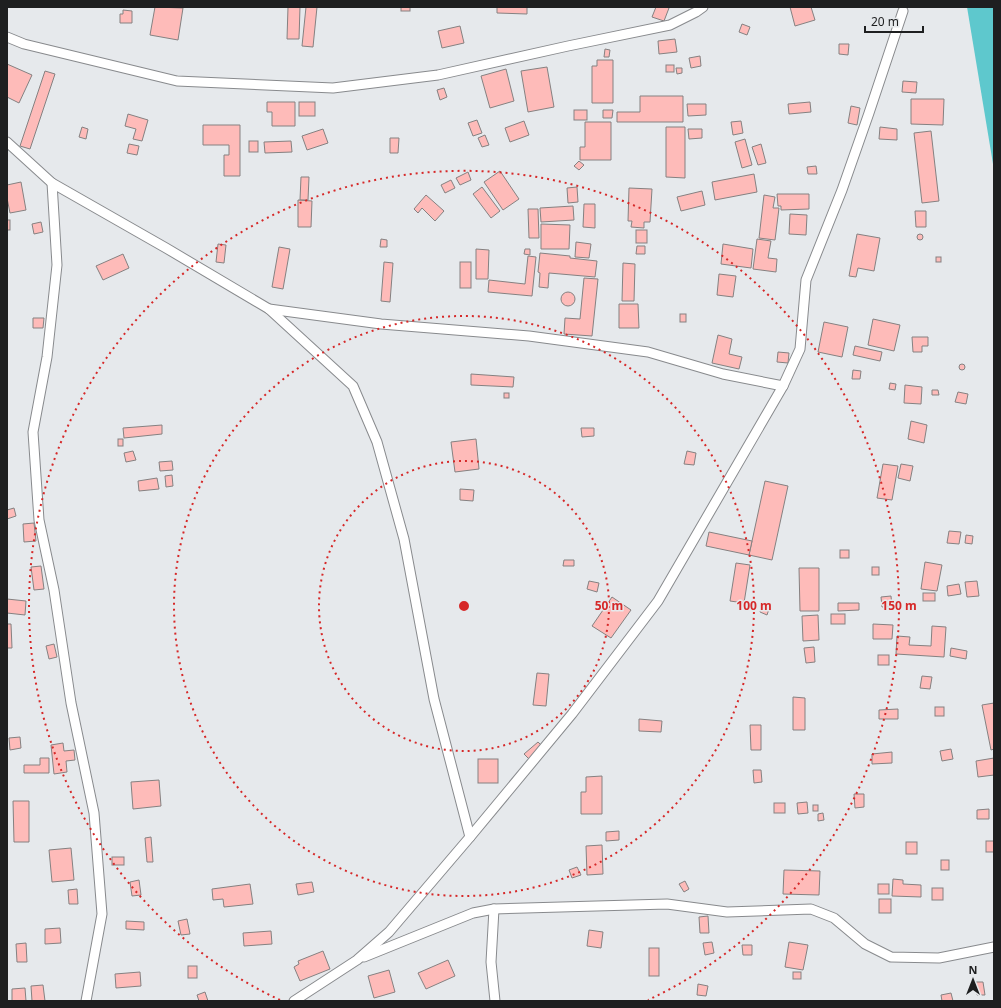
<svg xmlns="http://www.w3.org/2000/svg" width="1001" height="1008" viewBox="0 0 1001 1008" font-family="'Noto Sans',sans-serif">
<rect width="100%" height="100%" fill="#e6e9ec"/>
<polygon fill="#5ec8cd" points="967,7 994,7 994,170"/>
<g fill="#febbb9" stroke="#858181">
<polygon points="155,7 183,8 178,40 150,35"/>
<polygon points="288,7 300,7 299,39 287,39"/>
<polygon points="306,7 317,7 313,47 302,46"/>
<rect x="401" y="7" width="9" height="4"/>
<polygon points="497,7 527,7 527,14 497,13"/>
<polygon points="656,7 666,7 669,8 664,21 652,17"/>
<polygon points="790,7 811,7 815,20 795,26"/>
<polygon points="123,10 132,11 132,23 120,23 120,14 123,14"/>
<polygon points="742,24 750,27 747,35 739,32"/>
<polygon points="460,26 464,43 442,48 438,31"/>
<polygon points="675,39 677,52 659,54 658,41"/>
<polygon points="839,44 849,44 848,55 839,54"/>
<polygon points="605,49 610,50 609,57 604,57"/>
<polygon points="700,56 701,66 691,68 689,58"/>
<polygon points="597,60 613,60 613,103 592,103 592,66 597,66"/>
<polygon points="7,64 32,75 19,103 7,97"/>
<rect x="666" y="65" width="8" height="7"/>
<polygon points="547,67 554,107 528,112 521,71"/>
<polygon points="676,68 682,68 682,73 677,74"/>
<polygon points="506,69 514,101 490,108 481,76"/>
<polygon points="45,71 55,74 30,149 20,146"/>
<polygon points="903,81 917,82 916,93 902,92"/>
<polygon points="444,88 447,97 440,100 437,90"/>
<polygon points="640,96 683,96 683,122 617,122 617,112 640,112"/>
<polygon points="911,99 944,99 943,125 911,124"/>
<polygon points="267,102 295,102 295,126 272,126 272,112 267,112"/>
<rect x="299" y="102" width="16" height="14"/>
<polygon points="810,102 811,112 789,114 788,104"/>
<polygon points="687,104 706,104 706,115 688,116"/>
<polygon points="851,106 860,108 857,125 848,123"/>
<rect x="574" y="110" width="13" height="10"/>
<polygon points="603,110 613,110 612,118 603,118"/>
<polygon points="128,114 148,120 142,141 133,139 136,129 125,126"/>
<polygon points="477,120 482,133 473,136 468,123"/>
<polygon points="524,121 529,135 510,142 505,128"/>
<polygon points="741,121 743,133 733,135 731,122"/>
<polygon points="585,122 611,122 611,160 580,160 580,147 585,147"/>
<polygon points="203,125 240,125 240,176 224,176 224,155 229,155 229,145 203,145"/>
<polygon points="82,127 88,129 86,139 79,137"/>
<polygon points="666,127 685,127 685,178 666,177"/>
<polygon points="880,127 897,129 897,140 879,139"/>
<polygon points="323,129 328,143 307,150 302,136"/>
<polygon points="688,129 702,129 702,138 689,139"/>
<polygon points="931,131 939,201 922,203 914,133"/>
<polygon points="485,135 489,145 482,147 478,138"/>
<polygon points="390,138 399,138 398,153 390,153"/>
<polygon points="745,139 752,165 742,168 735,142"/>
<rect x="249" y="141" width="9" height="11"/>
<polygon points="291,141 292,152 265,153 264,142"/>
<polygon points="129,144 139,146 137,155 127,153"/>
<polygon points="761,144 766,163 758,165 752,147"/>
<polygon points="579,161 584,165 579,170 574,166"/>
<polygon points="816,166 817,174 808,174 807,167"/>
<polygon points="500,171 519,199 503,210 484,182"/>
<polygon points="468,172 471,180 460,185 456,178"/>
<polygon points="754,174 757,192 715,200 712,182"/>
<polygon points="301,177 309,177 308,200 300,200"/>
<polygon points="451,180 455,188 445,193 441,185"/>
<polygon points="21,182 26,210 10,213 7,198 7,185"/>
<polygon points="482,187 500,211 491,218 473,194"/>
<polygon points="577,187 578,202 568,203 567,188"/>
<polygon points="629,188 652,189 650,222 644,222 644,228 631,227 632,221 628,221"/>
<polygon points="702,191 705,205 681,211 677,197"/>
<polygon points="777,194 809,194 809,209 781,210 781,206 778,206"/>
<polygon points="426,195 444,211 435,221 422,208 418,213 414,209"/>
<polygon points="764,195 775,197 773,208 779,208 775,240 759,238"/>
<polygon points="298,200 312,201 311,227 298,227"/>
<polygon points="584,204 595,204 595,228 583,227"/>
<polygon points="573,206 574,220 541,222 540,208"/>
<polygon points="528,209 538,209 539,238 529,238"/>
<polygon points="915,211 926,211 926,227 916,227"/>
<polygon points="790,214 807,215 806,235 789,234"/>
<rect x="7" y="220" width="3" height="10"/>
<polygon points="41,222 43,232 34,234 32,224"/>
<polygon points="541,224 570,225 569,249 541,249"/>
<rect x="636" y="230" width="11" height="13"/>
<polygon points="857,234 880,238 874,271 858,268 856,277 849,276"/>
<circle cx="920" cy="237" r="3"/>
<polygon points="381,239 387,240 387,247 380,247"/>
<polygon points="757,239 771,241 768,258 777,259 776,272 753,269"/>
<polygon points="576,242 591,244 589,258 575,257"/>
<polygon points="218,244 226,245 224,263 216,262"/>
<polygon points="723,244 753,249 751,268 721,264"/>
<polygon points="637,246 645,246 645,254 636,254"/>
<polygon points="279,247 290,249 283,289 272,287"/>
<polygon points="476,249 489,250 488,279 476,279"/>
<polygon points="525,249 530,249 530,255 524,254"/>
<polygon points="540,253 570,256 570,258 597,261 595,277 549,273 548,288 539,287 540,273 538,272"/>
<polygon points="123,254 129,268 103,280 96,266"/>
<polygon points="528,256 536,257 532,296 488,292 489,280 525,284"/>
<rect x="936" y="257" width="5" height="5"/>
<polygon points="384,262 393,263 390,302 381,301"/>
<rect x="460" y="262" width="11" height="26"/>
<polygon points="623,263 635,264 634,301 622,301"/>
<polygon points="719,274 736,276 733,297 717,295"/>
<polygon points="584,278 598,279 592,336 564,334 565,318 580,319"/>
<circle cx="568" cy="299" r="7"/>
<polygon points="619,304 638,304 639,328 619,328"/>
<rect x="680" y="314" width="6" height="8"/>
<polygon points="33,318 44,318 43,328 33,328"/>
<polygon points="873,319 900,325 894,351 868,345"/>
<polygon points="824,322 848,327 842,357 818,352"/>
<polygon points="718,335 732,339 729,354 742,357 739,369 712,363"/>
<polygon points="912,337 928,337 928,346 922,346 922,352 913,352"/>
<polygon points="855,346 882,352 880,361 853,355"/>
<polygon points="778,352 789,353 788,363 777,362"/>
<circle cx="962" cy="367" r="3"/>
<polygon points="853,370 861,371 860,379 852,379"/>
<polygon points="471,374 514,377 513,387 471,385"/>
<polygon points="890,383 896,384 895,390 889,389"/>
<polygon points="905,385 922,387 921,404 904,403"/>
<polygon points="932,390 938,390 939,395 932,395"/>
<polygon points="958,392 968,394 966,404 955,402"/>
<rect x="504" y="393" width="5" height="5"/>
<polygon points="911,421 927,425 924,443 908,439"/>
<polygon points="162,425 162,434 124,438 123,428"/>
<polygon points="581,428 594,428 594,436 582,437"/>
<rect x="118" y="439" width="5" height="7"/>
<polygon points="476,439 479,469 455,472 451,442"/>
<polygon points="133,451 136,460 126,462 124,453"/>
<polygon points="687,451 696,453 694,465 684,464"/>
<polygon points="172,461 173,470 160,471 159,462"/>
<polygon points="883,464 898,466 892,500 877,498"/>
<polygon points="901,464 913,466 910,481 898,478"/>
<polygon points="172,475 173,486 166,487 165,476"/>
<polygon points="157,478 159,489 139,491 138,481"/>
<polygon points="765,481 788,486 772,560 749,555"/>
<polygon points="460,489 474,490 473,501 460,500"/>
<polygon points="14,508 16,516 7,519 7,510"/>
<polygon points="34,523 36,541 24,542 23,524"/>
<polygon points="949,531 961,532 959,544 947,543"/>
<polygon points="709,532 752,541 749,555 706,546"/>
<polygon points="966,535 973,536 972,544 965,543"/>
<rect x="840" y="550" width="9" height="8"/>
<polygon points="564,560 574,560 574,566 563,566"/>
<polygon points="925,562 942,565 937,591 921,589"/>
<polygon points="736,563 750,565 744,603 730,601"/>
<polygon points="41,566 44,589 34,590 31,567"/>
<rect x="872" y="567" width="7" height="8"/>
<polygon points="799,568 819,568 819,611 800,611"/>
<polygon points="589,581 599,583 597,592 587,589"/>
<polygon points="977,581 979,596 967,597 965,582"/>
<polygon points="959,584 961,594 948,596 947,586"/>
<rect x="923" y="593" width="12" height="8"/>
<polygon points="891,596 892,607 882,607 881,597"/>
<polygon points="612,597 631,610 611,638 592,626"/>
<polygon points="7,599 26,601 25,615 7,613"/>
<polygon points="838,603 859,603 859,610 838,611"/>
<polygon points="763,604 770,606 767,615 760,612"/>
<rect x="831" y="614" width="14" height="10"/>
<polygon points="818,615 819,640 803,641 802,616"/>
<polygon points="7,624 11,624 12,648 7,648"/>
<polygon points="873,624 893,625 892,639 873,639"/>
<polygon points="932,626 946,627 944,657 896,654 897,636 910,637 909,645 931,646"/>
<polygon points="54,644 57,657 49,659 46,646"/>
<polygon points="814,647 815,662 806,663 804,648"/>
<polygon points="951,648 967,651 966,659 950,656"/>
<rect x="878" y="655" width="11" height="10"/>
<polygon points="537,673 549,674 546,706 533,705"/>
<polygon points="922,676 932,677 930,689 920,688"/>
<polygon points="793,697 805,698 805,730 793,730"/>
<polygon points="994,703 994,749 991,750 982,705"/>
<rect x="935" y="707" width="9" height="9"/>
<polygon points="898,709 898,719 879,719 879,710"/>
<polygon points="639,719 662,721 661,732 639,731"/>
<polygon points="750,725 761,725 761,750 751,750"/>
<polygon points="20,737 21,748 10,750 9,738"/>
<polygon points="538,742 544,748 530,760 524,754"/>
<polygon points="63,743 64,751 74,750 75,760 66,761 67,772 54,774 51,745"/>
<polygon points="951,749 953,759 942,761 940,751"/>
<polygon points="892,752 892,763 872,764 872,754"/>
<polygon points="40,758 49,758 49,773 24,773 24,765 40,765"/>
<polygon points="994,758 994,775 978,777 976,761"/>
<rect x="478" y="759" width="20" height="24"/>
<polygon points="753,770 761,770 762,782 754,783"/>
<polygon points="602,776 602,814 581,814 581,792 586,792 586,777"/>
<polygon points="159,780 161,806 133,809 131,782"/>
<polygon points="854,794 864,794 864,807 855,808"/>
<polygon points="13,801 29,801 29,842 14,842"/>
<polygon points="807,802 808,813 798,814 797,803"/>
<rect x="774" y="803" width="11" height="10"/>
<rect x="813" y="805" width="5" height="6"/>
<polygon points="989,809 989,819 977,819 977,810"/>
<polygon points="823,813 824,820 818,821 818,814"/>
<polygon points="619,831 619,840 606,841 606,832"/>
<polygon points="151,837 153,862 147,862 145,838"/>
<rect x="986" y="841" width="8" height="11"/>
<rect x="906" y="842" width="11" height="12"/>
<polygon points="602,845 603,874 587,875 586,846"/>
<polygon points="71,848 74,880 52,882 49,850"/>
<rect x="112" y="857" width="12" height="8"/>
<rect x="941" y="860" width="8" height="10"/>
<polygon points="577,867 581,875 572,878 569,870"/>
<polygon points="784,870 820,871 819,895 783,894"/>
<polygon points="893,879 903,880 903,884 921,885 921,897 892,896"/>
<polygon points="139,880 141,895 132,896 130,882"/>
<polygon points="685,881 689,889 684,892 679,884"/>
<polygon points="312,882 314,892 298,895 296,884"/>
<polygon points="250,884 253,904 224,907 223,899 213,900 212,889"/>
<rect x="878" y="884" width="11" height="10"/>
<rect x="932" y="888" width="11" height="12"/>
<polygon points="77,889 78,904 69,904 68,890"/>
<rect x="879" y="899" width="12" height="14"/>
<polygon points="708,916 709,933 700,933 699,917"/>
<polygon points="187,919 190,934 181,935 178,921"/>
<polygon points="126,921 144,922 144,930 126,929"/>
<polygon points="60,928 61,943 45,944 45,929"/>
<polygon points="589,930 603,932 601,948 587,946"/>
<polygon points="271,931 272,944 244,946 243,933"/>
<polygon points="712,942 714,953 705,955 703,943"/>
<polygon points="789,942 808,945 803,970 785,967"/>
<polygon points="26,943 27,962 17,962 16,944"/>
<polygon points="742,945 752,945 752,955 743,955"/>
<rect x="649" y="948" width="10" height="28"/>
<polygon points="323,951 330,969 300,981 294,967 299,964 298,961"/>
<polygon points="448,960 455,976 426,989 418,973"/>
<rect x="188" y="966" width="9" height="12"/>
<polygon points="389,970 395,992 374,998 368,976"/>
<polygon points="140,972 141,986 116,988 115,974"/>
<rect x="793" y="972" width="8" height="7"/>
<polygon points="976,982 983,982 985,995 977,995"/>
<polygon points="698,984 708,986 706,996 697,995"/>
<polygon points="43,985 45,1001 32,1001 31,986"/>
<polygon points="25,988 26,1001 12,1001 12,989"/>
<polygon points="205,992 208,1001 199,1001 197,995"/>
<polygon points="951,993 953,1001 942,1001 941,995"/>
</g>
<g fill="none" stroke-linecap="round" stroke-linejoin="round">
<defs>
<g id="service">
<polyline points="7,37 24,44 177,81 333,88 438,75 568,46 670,25 696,12 703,7"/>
<polyline points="7,142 52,183 166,248 269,309 353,386 377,442 404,539 434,699 470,837"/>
<polyline points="52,183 57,265 47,357 33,432 39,520 54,590 71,703 94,813 102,914 86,1001"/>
<polyline points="269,309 381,324 529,336 648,352 723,374 783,386"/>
<polyline points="494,909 491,962 495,1001"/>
<polyline points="364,957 473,913 494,909 667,904 727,912 811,909 834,918 865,944 891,957 939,958 994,947"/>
<polyline points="294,1001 357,960 389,932 470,837 572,714 658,601 783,386 800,349 806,280 842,190 869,113 903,11"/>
</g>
</defs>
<use href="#service" stroke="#888a8d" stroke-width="11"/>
<use href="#service" stroke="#fff" stroke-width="9"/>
</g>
<g fill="none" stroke="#d62828" stroke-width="2" stroke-dasharray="2 4">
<circle cx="464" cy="606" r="145"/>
<circle cx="464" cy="606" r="290"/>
<path d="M280 1000A435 435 0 1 1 648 1000"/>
</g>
<circle cx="464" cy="606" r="6" fill="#d62828" stroke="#e6e9ec" stroke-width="2"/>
<g font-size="12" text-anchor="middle" font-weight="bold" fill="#d62828" stroke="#e6e9ec" stroke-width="3" stroke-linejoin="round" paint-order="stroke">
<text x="609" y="610">50 m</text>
<text x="754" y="610">100 m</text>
<text x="899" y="610">150 m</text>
</g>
<rect width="1001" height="1008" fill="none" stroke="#1e1f20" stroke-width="16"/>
<g transform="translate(973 980)" stroke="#e6e9ec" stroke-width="3" paint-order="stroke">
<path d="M0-3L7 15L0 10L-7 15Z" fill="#1e1f20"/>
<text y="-6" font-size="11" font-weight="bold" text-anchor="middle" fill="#1e1f20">N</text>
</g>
<path d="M865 26v6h58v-6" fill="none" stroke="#1e1f20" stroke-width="2"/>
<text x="871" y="26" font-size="12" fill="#1e1f20" stroke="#e6e9ec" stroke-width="3" paint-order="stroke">20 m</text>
</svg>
